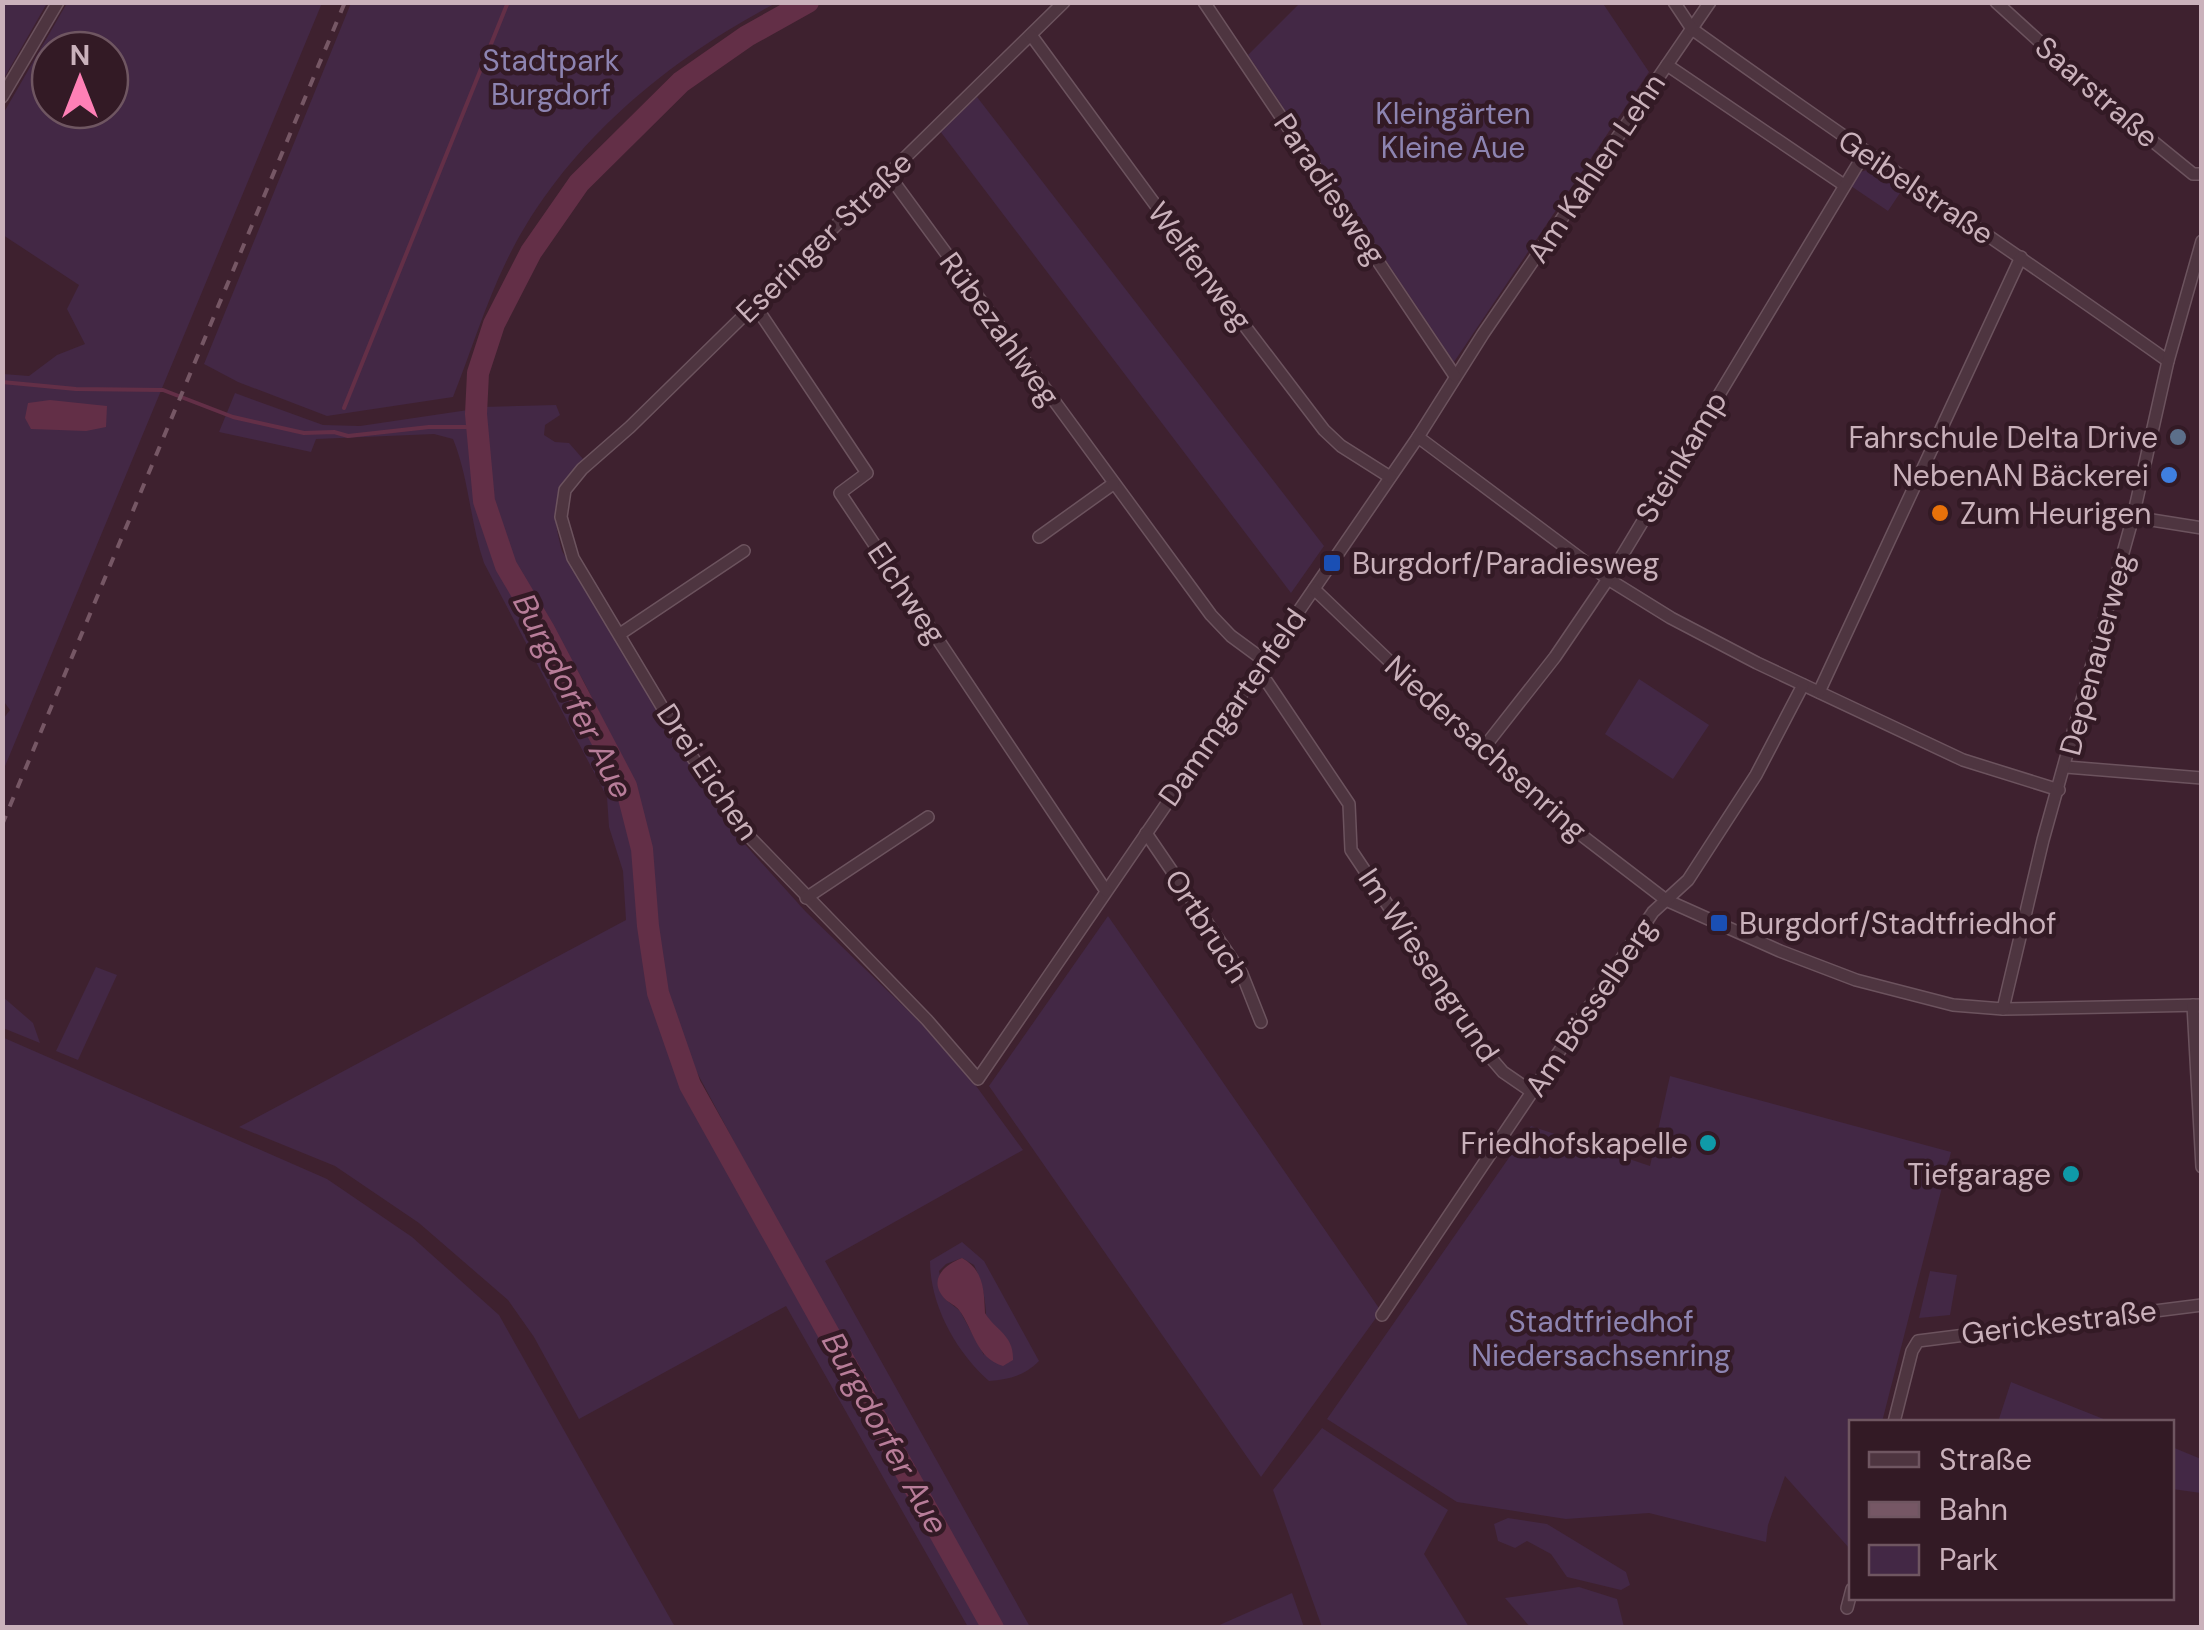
<svg xmlns="http://www.w3.org/2000/svg" width="2204" height="1630" viewBox="0 0 2204 1630" font-family="'DM Sans',sans-serif">
<rect width="100%" height="100%" fill="#3e212f"/>
<g fill="#432845" fill-rule="evenodd">
<polygon points="3,2 47,3 3,80 2,3"/>
<polygon points="1602,2 1649,72 1454,362 1248,55 1300,3"/>
<path d="M 67,3 L 322,3 L 3,771 L 3,719 L 10,710 L 2,699 L 3,374 L 29,376 L 57,355 L 85,344 L 67,309 L 79,285 L 3,235 L 3,114 ZM 50,50 L 110,50 L 110,110 L 50,110 Z"/>
<path d="M 351,3 L 351,2 L 776,3 C 665,61 561,148 506,262 C 485,305 471,352 453,397 L 327,416 L 238,382 L 204,364 Z"/>
<polygon points="977,97 1324,546 1291,593 940,131"/>
<polygon points="1867,170 1902,190 1888,211 1851,186 1860,172"/>
<path d="M 235,393 L 323,425 L 360,426 L 468,410 L 479,500 L 501,566 L 621,788 L 636,847 L 641,924 L 653,995 L 686,1088 L 988,1627 L 968,1627 L 786,1306 L 579,1419 L 534,1337 L 508,1300 L 419,1223 L 335,1166 L 239,1127 L 626,920 L 623,871 L 609,827 L 607,797 L 484,563 C 470,522 469,478 453,439 L 434,434 L 316,439 L 311,452 L 219,432 Z"/>
<path d="M 556,405 L 560,415 L 545,425 L 544,435 L 555,442 L 569,443 L 583,459 C 554,494 550,506 562,551 L 732,830 L 806,912 L 952,1053 L 1023,1150 L 825,1261 L 1030,1627 L 1001,1627 L 804,1273 L 694,1067 L 664,981 L 648,845 L 638,803 L 622,758 L 584,682 L 508,551 L 490,489 L 482,407 Z"/>
<polygon points="1639,679 1709,725 1673,779 1605,734"/>
<polygon points="1108,916 1381,1311 1261,1477 989,1086"/>
<polygon points="96,967 117,975 78,1060 56,1051"/>
<polygon points="3,997 33,1023 40,1043 3,1028"/>
<polygon points="2,1037 327,1179 412,1237 499,1315 675,1627 3,1627"/>
<polygon points="1670,1076 1951,1152 1882,1422 1852,1422 1850,1549 1785,1476 1768,1525 1766,1542 1649,1513 1566,1519 1457,1502 1327,1419 1531,1126 1650,1166"/>
<path d="M 962,1242 L 984,1261 L 1039,1361 C 1024,1376 1010,1379 989,1381 C 956,1352 930,1305 930,1261 ZM 962,1258 L 974,1265 C 988,1294 988,1324 984,1355 L 960,1311 L 945,1299 L 939,1271 L 946,1264 Z"/>
<polygon points="1930,1271 1957,1275 1950,1315 1919,1318"/>
<polygon points="2011,1382 2111,1422 1998,1422"/>
<polygon points="1322,1428 1448,1510 1424,1554 1469,1627 1322,1627 1273,1490"/>
<polygon points="2172,1447 2201,1459 2201,1493 2172,1489"/>
<polygon points="1508,1518 1547,1524 1626,1572 1630,1585 1621,1590 1567,1577 1551,1554 1527,1541 1515,1548 1498,1541 1494,1524"/>
<polygon points="1579,1587 1617,1599 1624,1627 1530,1627 1505,1598"/>
<polygon points="1292,1593 1304,1627 1214,1627 1215,1627"/>
</g>
<g fill="#632f47">
<polygon points="50,400 107,406 106,427 86,431 31,429 25,418 28,403"/>
<path d="M 962,1258 C 984,1270 984,1291 985,1313 C 996,1331 1014,1335 1013,1360 L 1003,1366 C 976,1358 974,1330 959,1310 C 956,1306 950,1303 946,1300 C 927,1281 943,1265 962,1258 Z"/>
</g>
<g fill="none" stroke-linecap="round" stroke-linejoin="round">
<g stroke="#632f47" stroke-width="4">
<polyline points="2,382 76,389 163,390 233,417 304,433 334,432 348,436 429,427 478,427"/>
<polyline points="344,408 508,2"/>
</g>
<polyline stroke="#632f47" stroke-width="22" points="808,2 747,36 681,82 579,183 531,252 494,324 478,373 476,414 484,501 506,566 544,630 626,786 642,849 648,926 658,993 690,1085 993,1628"/>
<defs>
<g id="minor">
<polyline points="1064,2 630,427 582,469 565,490 561,517 573,558 689,752 738,825 927,1020 978,1079 1418,437 1483,334 1710,2"/>
<polyline points="1204,2 1455,376"/>
<path d="M 1674,2 L 1692,29 C 1849,142 2010,249 2168,361"/>
<polyline points="1996,2 2118,113 2193,174 2202,174"/>
<polyline points="1031,35 1228,304 1324,430 1341,446 1390,477"/>
<polyline points="1667,65 1844,185"/>
<polyline points="2,97 58,2"/>
<polyline points="888,174 1211,615 1231,636 1265,661"/>
<polyline points="754,304 867,473 840,493 1106,891"/>
<polyline points="1418,437 1608,579 1671,618 1757,663 1963,760 2059,790"/>
<polyline points="2133,517 2202,528"/>
<polyline points="1039,537 1113,484"/>
<polyline points="1314,589 1482,750 1576,831 1666,900 1780,951 1856,980 1953,1005 2003,1009 2202,1005"/>
<polyline points="620,634 744,551"/>
<polyline points="1257,674 1267,682 1349,804 1351,850 1485,1051 1503,1072 1532,1092"/>
<polyline points="1819,692 2021,257"/>
<polyline points="1482,750 1555,657 1608,579 1864,154"/>
<polyline points="2066,767 2202,778"/>
<polyline points="1146,833 1242,974 1261,1022"/>
<polyline points="806,898 928,817"/>
<polyline points="2193,1005 2202,1167"/>
<polyline points="2003,1009 2043,840 2133,517 2168,361 2202,241"/>
<polyline points="1382,1315 1653,912 1688,880 1756,775 1803,685"/>
<polyline points="1894,1422 1912,1351 1918,1341 2202,1305"/>
<polyline points="1847,1608 1852,1589"/>
</g>
</defs>
<use href="#minor" stroke="#6c535e" stroke-width="14"/>
<use href="#minor" stroke="#4e3540" stroke-width="11"/>
<polyline stroke="#765765" stroke-width="4" stroke-dasharray="10 10" stroke-linecap="butt" points="2,825 345,2"/>
</g>
<circle fill="#5c6f8a" stroke="#331a25" stroke-width="4" cx="2178" cy="437" r="10"/>
<circle fill="#3f7fe0" stroke="#331a25" stroke-width="4" cx="2169" cy="475" r="10"/>
<circle fill="#e8710a" stroke="#331a25" stroke-width="4" cx="1940" cy="513" r="10"/>
<g fill="#1a4fb4" stroke="#331a25" stroke-width="4">
<rect x="1322" y="553" width="20" height="20" rx="5"/>
<rect x="1709" y="913" width="20" height="20" rx="5"/>
</g>
<g fill="#0f9aa8" stroke="#331a25" stroke-width="4">
<circle cx="1708" cy="1143" r="10"/>
<circle cx="2071" cy="1174" r="10"/>
</g>
<g text-anchor="middle" dominant-baseline="central" stroke-width="9" stroke-linejoin="round" paint-order="stroke">
<g font-size="30" fill="#8d84b1" stroke="#331a25">
<text x="551" y="60">Stadtpark<tspan x="551" dy="34">Burgdorf</tspan></text>
<text x="1453" y="113">Kleingärten<tspan x="1453" dy="34">Kleine Aue</tspan></text>
<text x="1601" y="1321">Stadtfriedhof<tspan x="1601" dy="34">Niedersachsenring</tspan></text>
</g>
<g font-size="30" fill="#cab1bb" stroke="#331a25">
<text transform="translate(2097 92) rotate(41)">Saarstraße</text>
<text transform="translate(1596 168) rotate(-56)">Am Kahlen Lehn</text>
<text transform="translate(1916 187) rotate(34)">Geibelstraße</text>
<text transform="translate(1330 189) rotate(56)">Paradiesweg</text>
<text transform="translate(824 237) rotate(-44)">Eseringer Straße</text>
<text transform="translate(1200 266) rotate(53)">Welfenweg</text>
<text transform="translate(1000 329) rotate(54)">Rübezahlweg</text>
<text transform="translate(1681 457) rotate(-59)">Steinkamp</text>
<text transform="translate(907 593) rotate(56)">Elchweg</text>
<text transform="translate(2096 654) rotate(-75)">Depenauerweg</text>
<text transform="translate(1232 707) rotate(-55)">Dammgartenfeld</text>
<text transform="translate(1486 748) rotate(42)">Niedersachsenring</text>
<text transform="translate(708 772) rotate(56)">Drei Eichen</text>
<text transform="translate(1207 926) rotate(57)">Ortbruch</text>
<text transform="translate(1429 965) rotate(56)">Im Wiesengrund</text>
<text transform="translate(1590 1007) rotate(-56)">Am Bösselberg</text>
<text transform="translate(2059 1322) rotate(-7)">Gerickestraße</text>
</g>
<g font-size="30" fill="#cab1bb" stroke="#331a25" text-anchor="end">
<text x="2158" y="437">Fahrschule Delta Drive</text>
<text x="2149" y="475">NebenAN Bäckerei</text>
<text x="1960" y="513" text-anchor="start">Zum Heurigen</text>
<text x="1352" y="563" text-anchor="start">Burgdorf/Paradiesweg</text>
<text x="1739" y="923" text-anchor="start">Burgdorf/Stadtfriedhof</text>
<text x="1688" y="1143">Friedhofskapelle</text>
<text x="2051" y="1174">Tiefgarage</text>
</g>
<g font-size="32" font-style="italic" fill="#b87d99" stroke="#331a25">
<text transform="translate(573 696) rotate(63)">Burgdorfer Aue</text>
<text transform="translate(885 1433) rotate(61)">Burgdorfer Aue</text>
</g>
</g>
<rect width="2204" height="1630" fill="none" stroke="#cab1bb" stroke-width="10"/>
<rect x="1849" y="1420" width="325" height="180" fill="#331a25" stroke="#6f5661" stroke-width="2.5"/>
<rect x="1869" y="1452" width="50" height="15" fill="#4e3540" stroke="#6f5661" stroke-width="2.5"/>
<text x="1939" y="1470" font-size="30" fill="#cab1bb">Straße</text>
<rect x="1869" y="1502" width="50" height="15" fill="#765765" stroke="#6f5661" stroke-width="2.5"/>
<text x="1939" y="1520" font-size="30" fill="#cab1bb">Bahn</text>
<rect x="1869" y="1545" width="50" height="30" fill="#432845" stroke="#6f5661" stroke-width="2.5"/>
<text x="1939" y="1570" font-size="30" fill="#cab1bb">Park</text>
<g transform="translate(80 80)"><circle r="48" fill="#331a25" stroke="#6f5661" stroke-width="2.5"/>
<path d="M0-8L18 38L0 25L-18 38Z" fill="#ff80b6"/>
<text y="-15" font-size="28" font-weight="bold" text-anchor="middle" fill="#cab1bb">N</text>
</g>
</svg>
